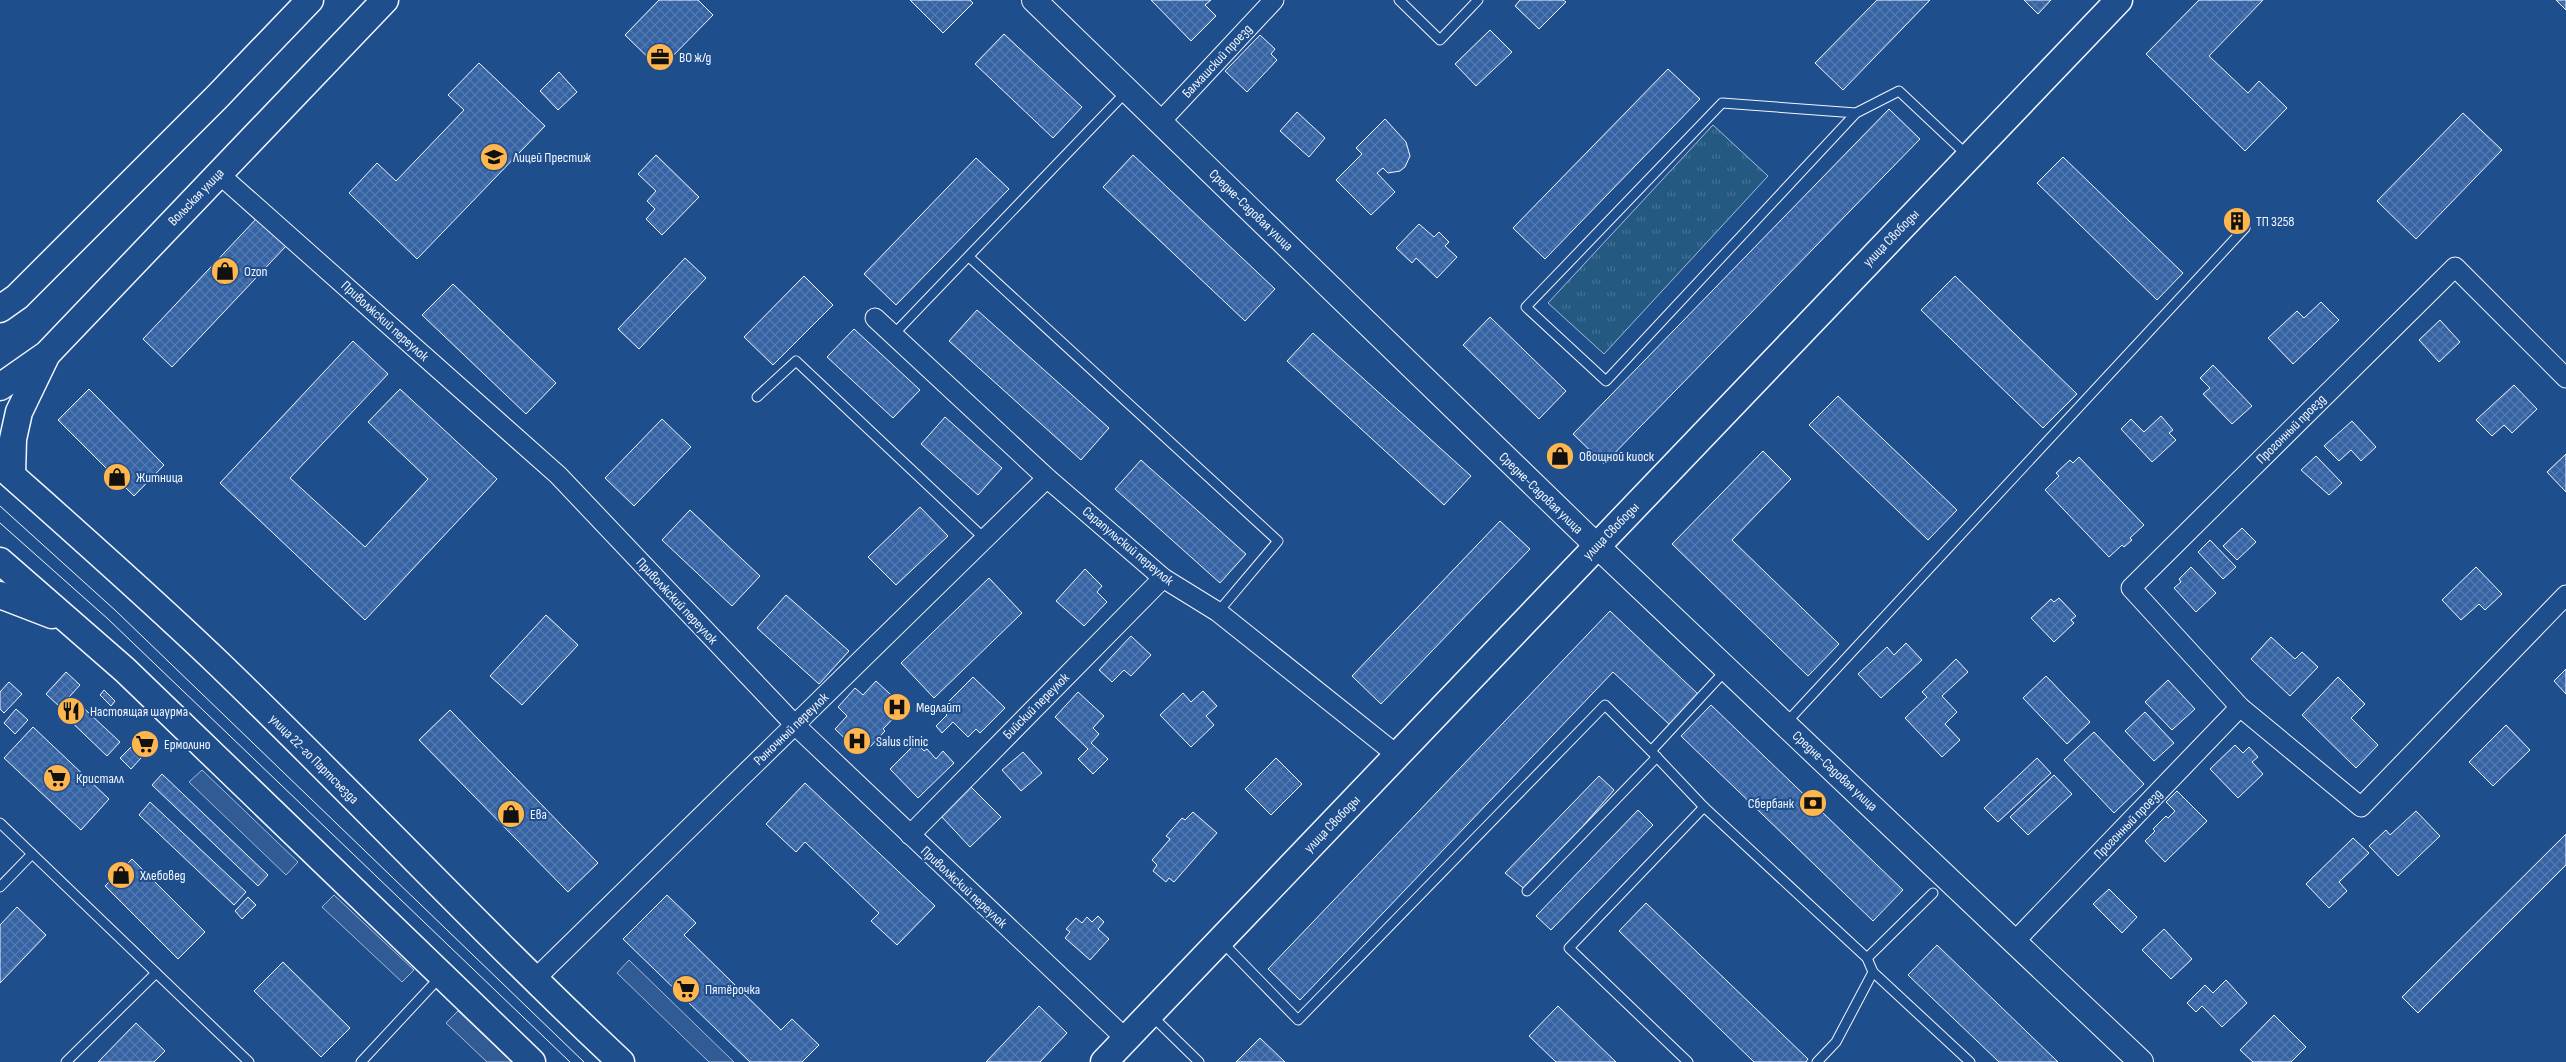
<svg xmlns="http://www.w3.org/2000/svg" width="2566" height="1062" viewBox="0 0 2566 1062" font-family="'Sofia Sans Condensed',sans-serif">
<defs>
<pattern id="park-tufts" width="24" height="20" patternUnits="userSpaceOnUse" patternTransform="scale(1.25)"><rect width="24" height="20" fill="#245a82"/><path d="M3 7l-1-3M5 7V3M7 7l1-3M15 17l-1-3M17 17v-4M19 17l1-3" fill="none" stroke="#447295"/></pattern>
<pattern id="building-cross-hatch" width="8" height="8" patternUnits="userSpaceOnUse" patternTransform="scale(1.25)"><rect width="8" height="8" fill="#3563a3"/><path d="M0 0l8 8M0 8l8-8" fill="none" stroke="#537ab1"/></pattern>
</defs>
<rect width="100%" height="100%" fill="#1f4e8c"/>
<polygon fill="url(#park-tufts)" stroke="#a8bbd7" points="1713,125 1768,176 1604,354 1548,303"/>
<g fill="#305b95" stroke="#a8bbd7">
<polygon points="202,770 298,862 286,875 189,782"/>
<polygon points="334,895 414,970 402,982 322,907"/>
<polygon points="629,960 734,1062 709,1062 617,973"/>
<polygon points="458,1011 512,1062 487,1062 446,1023"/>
</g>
<g fill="url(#building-cross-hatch)" stroke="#f2f6ff">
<polygon points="659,0 698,0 713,15 660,69 625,35"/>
<polygon points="910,0 970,0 973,3 943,33"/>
<polygon points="1151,0 1211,0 1205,5 1216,16 1191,41"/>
<polygon points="1520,0 1563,0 1566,2 1539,29 1515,6"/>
<polygon points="1877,0 1930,0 1843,90 1815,63"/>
<polygon points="2024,0 2051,0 2038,14"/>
<polygon points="2199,0 2263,0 2209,56 2248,93 2259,81 2287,108 2245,151 2146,54"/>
<polygon points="2556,0 2566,0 2566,10"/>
<polygon points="1490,30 1512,52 1476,86 1455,64"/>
<polygon points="1004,34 1082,107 1053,138 975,64"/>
<polygon points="1260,35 1275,49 1271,54 1277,60 1247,92 1225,71"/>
<polygon points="479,63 545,126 417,259 349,193 377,163 396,181 464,110 448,95"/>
<polygon points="1668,69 1700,99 1545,259 1513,228"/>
<polygon points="559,72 577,92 558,110 540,91"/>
<polygon points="1889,109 1920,139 1604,464 1573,434"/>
<polygon points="1297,112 1325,138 1309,157 1280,131"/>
<polygon points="2463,113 2502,150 2416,239 2377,201"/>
<polygon points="1385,119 1406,142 1410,156 1405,167 1400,171 1388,173 1383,168 1377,173 1395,192 1371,215 1336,180 1362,154 1356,148"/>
<polygon points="656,155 699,197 662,235 646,219 655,209 647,201 656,191 638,174"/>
<polygon points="1133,155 1275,289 1245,321 1103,187"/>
<polygon points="2063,157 2183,273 2157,300 2037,183"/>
<polygon points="976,158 1009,189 896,305 864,274"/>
<polygon points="2237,210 2248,222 2237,233 2226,220"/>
<polygon points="258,217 287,245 172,367 143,339"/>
<polygon points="1419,224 1434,237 1439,232 1449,242 1445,246 1457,257 1437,278 1416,258 1412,263 1396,248"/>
<polygon points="685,258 706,278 639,349 618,329"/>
<polygon points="804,276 833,305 773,365 744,337"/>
<polygon points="1955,276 2077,394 2043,428 1921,310"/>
<polygon points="453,284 556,383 526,414 422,315"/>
<polygon points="2321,302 2339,320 2293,364 2268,338 2297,311 2304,318"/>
<polygon points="977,310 1109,428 1081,460 949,341"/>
<polygon points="1490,317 1566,391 1539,419 1463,345"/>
<polygon points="2440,320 2460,342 2439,362 2419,340"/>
<polygon points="854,329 920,390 893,418 827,357"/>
<polygon points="1313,333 1471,476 1444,505 1287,361"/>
<polygon points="353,341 388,374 290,478 365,547 428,479 368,422 400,389 497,479 365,620 220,483"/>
<polygon points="2213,365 2252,406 2232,424 2203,394 2210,388 2200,378"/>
<polygon points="2514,385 2537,409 2512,433 2504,425 2492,436 2476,420"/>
<polygon points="89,389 164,465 134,496 58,420"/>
<polygon points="1838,396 1957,510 1928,540 1809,425"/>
<polygon points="2161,416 2173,430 2169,433 2176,440 2152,462 2121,429 2131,419 2144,432"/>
<polygon points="945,417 1002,468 978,495 921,444"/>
<polygon points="662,419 691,447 634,506 605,478"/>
<polygon points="2352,421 2376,447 2361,461 2351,450 2339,461 2324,446"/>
<polygon points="1763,451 1791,479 1732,540 1839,644 1808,676 1672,544"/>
<polygon points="2566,454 2566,492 2547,472"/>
<polygon points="2316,456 2342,483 2329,495 2301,470"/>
<polygon points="2079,457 2144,525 2130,538 2132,540 2124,547 2122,545 2109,557 2045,490 2059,476 2056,473 2070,460 2073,463"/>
<polygon points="1141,460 1246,554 1220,583 1115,489"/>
<polygon points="920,507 948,536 896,585 868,557"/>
<polygon points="690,510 760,576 732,606 662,540"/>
<polygon points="1500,521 1530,549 1381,704 1352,676"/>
<polygon points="2242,528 2256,542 2237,560 2223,546"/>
<polygon points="2210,540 2236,567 2223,579 2198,552"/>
<polygon points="2191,567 2216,593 2196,612 2174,588 2181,582 2179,579"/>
<polygon points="2476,567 2502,594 2485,610 2479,604 2461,620 2442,600"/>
<polygon points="1085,569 1102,586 1097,592 1107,602 1084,626 1056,601"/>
<polygon points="989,578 1022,613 934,698 901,663"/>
<polygon points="786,595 849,651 819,684 757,628"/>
<polygon points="2059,598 2076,616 2071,620 2074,623 2054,642 2031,618 2051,599 2054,602"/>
<polygon points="1610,611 1699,695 1670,725 1613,672 1300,1000 1268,969"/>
<polygon points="546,615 578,645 522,705 490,676"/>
<polygon points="1131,636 1151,655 1131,676 1124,670 1112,682 1099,670"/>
<polygon points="2271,637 2295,659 2302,652 2318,667 2290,696 2251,659"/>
<polygon points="1906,643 1922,660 1881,698 1858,674 1887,647 1894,655"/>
<polygon points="1956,659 1968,672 1942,696 1957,712 1945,724 1960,740 1942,757 1905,718 1927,697 1922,692"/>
<polygon points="2566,669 2566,694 2554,681"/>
<polygon points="66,672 80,685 60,707 46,694"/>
<polygon points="2046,676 2090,722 2067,744 2023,698"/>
<polygon points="973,677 1005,708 980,733 976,729 968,737 953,722 942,733 936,726 947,715 941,709"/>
<polygon points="2338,677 2365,704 2351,718 2378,745 2356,768 2302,715"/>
<polygon points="2168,680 2195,709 2172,730 2145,702"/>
<polygon points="876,681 904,707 883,729 885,731 870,747 865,743 858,751 835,729 847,716 838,707 855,688 863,695"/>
<polygon points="9,682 22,694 4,713 0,709 0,692"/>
<polygon points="104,690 115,701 111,706 100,695"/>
<polygon points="1203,691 1217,706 1206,716 1214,725 1191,747 1160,715 1183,693 1191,702"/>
<polygon points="1078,692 1104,716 1093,728 1099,734 1091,743 1108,759 1093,774 1078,759 1088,749 1055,717"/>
<polygon points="75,700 120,742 107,756 62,713"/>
<polygon points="1711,705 1903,890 1873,921 1681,736"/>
<polygon points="16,709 28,720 15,734 4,723"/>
<polygon points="450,710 598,863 568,892 419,740"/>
<polygon points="2145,712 2174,743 2154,761 2125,731"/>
<polygon points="2506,725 2530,750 2493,786 2469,762"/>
<polygon points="33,727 109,799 81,830 4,758"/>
<polygon points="2094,732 2144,784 2114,813 2064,760"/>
<polygon points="142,736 152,746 131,769 120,758"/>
<polygon points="912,738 924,751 927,749 936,759 943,751 954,763 918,798 890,769 911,748 907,743"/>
<polygon points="2235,745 2243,753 2249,747 2258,757 2252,762 2263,774 2238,798 2210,769"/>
<polygon points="1023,752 1042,773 1021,791 1002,770"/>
<polygon points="1276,758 1302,784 1271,815 1245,789"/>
<polygon points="2037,758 2051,773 1998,822 1984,808"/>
<polygon points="162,774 268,875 258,886 152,785"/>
<polygon points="2054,775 2072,794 2028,835 2010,817"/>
<polygon points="1599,776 1614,790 1527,891 1505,873"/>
<polygon points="805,783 935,906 897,945 871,921 879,913 805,842 796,852 766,824"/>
<polygon points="971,787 1001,817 970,847 941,816"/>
<polygon points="2177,791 2207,821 2165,862 2145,841 2155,831 2153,829 2166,816 2168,818 2175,811 2166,802"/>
<polygon points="150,802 246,892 234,905 139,815"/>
<polygon points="1638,810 1653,825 1551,930 1536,916"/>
<polygon points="2416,811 2440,836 2398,876 2369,846 2386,830 2390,835"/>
<polygon points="1193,812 1217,833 1174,882 1169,878 1166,882 1153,871 1157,865 1152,860 1170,839 1166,836 1182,818 1185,820"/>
<polygon points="2566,834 2566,865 2418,1013 2402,997"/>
<polygon points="2353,838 2369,853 2339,882 2347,891 2329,908 2306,884"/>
<polygon points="132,859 205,932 178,959 105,886"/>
<polygon points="2109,889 2137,917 2122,933 2093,904"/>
<polygon points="667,895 696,923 684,935 781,1030 792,1019 819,1045 802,1062 750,1062 623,939"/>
<polygon points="248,897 256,905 242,919 235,911"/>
<polygon points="1646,903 1808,1059 1806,1062 1754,1062 1619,931"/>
<polygon points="17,907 46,935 0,983 0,925"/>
<polygon points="1098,916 1104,922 1098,929 1109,939 1090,960 1065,938 1070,932 1066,929 1076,918 1082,923 1087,917 1092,922"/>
<polygon points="2164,929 2192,959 2171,979 2142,950"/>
<polygon points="1937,945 2058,1062 1999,1062 1908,975"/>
<polygon points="283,962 350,1028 321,1057 254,991"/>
<polygon points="2226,980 2247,1003 2222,1027 2202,1006 2196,1012 2187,1003 2205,985 2213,993"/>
<polygon points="1039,1006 1067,1033 1040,1062 986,1062"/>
<polygon points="1558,1006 1616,1062 1556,1062 1529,1036"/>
<polygon points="2274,1015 2306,1047 2291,1062 2253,1062 2240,1050"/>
<polygon points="136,1023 165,1051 154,1062 98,1062"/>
<polygon points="1260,1038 1285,1062 1236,1062"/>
</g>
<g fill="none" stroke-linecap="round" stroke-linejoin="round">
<defs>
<g id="service">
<polyline points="1399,0 1440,40 1478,0"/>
<polyline points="1856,113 1606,381 1526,307 1722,103 1856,113 1899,91 1967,155"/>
<polyline points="969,257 1278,541 1218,612"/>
<polyline points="893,335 1127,91"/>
<polyline points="757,397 796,361 985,539"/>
<polyline points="1785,724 2245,228"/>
<polyline points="1651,751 1704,807 1867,958 1873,972 1970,1062"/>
<polyline points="0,823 249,1062"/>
<polyline points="0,887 32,854"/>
<polyline points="1527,891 1657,757"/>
<polyline points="1222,942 1298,1020 1605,705 1651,751 1726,670"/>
<polyline points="1867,958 1933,893"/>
<polyline points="1151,1015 1199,1062"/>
<polyline points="66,1062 156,973"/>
<polyline points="361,1062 441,976"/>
<polyline points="1688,1062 1569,948 1704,807"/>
<polyline points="1817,1062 1836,1042 1873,972"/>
</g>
<g id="minor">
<polyline points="1160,122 1274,0"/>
<polyline points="219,174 558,475 795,725 1126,1039"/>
<polyline points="875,318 1047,478 1163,578 1218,612 1397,755"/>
<polyline points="2566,378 2455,267 2131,588 2240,707 2361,807 2566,595"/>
<polyline points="910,835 1163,578"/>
<polyline points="2015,941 2240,707"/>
<polyline points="534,980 1047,478"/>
</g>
<polyline id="tertiary" points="1034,0 1597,546 2141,1062"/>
<g id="secondary">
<polyline points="0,309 17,297 217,97 310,0"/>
<polyline points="0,387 47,354 385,0"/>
<path d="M 0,465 C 73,530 147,595 218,663 C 354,794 483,933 621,1062"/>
<polyline points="12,475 13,439 19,412 46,356"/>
<polyline points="0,561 125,670 532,1062"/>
<polyline points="0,595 52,615"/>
<polyline points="1104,1062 2119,0"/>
</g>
</defs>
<use href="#service" stroke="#f2f6ff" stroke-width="11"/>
<use href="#minor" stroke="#f2f6ff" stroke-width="21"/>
<use href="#tertiary" stroke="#f2f6ff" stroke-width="26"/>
<use href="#secondary" stroke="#f2f6ff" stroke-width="29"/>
<use href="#service" stroke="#1f4e8c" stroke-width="9"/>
<use href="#minor" stroke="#1f4e8c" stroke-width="19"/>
<use href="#tertiary" stroke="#1f4e8c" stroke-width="24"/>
<use href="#secondary" stroke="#1f4e8c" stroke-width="26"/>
<g stroke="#f2f6ff" stroke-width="1">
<polyline points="0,506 116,611 584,1062"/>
<polyline points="0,523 108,619 570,1062"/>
</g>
</g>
<defs>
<symbol id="office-disc" viewBox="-11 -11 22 22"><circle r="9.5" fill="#ffb74d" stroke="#1f4e8c"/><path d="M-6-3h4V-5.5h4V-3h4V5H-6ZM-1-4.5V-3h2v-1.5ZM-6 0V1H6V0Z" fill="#111"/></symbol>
<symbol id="school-disc" viewBox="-11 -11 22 22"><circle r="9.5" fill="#ffb74d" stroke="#1f4e8c"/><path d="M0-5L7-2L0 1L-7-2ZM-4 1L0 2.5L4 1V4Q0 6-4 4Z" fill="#111"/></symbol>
<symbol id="building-disc" viewBox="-11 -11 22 22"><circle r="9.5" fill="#ffb74d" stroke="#1f4e8c"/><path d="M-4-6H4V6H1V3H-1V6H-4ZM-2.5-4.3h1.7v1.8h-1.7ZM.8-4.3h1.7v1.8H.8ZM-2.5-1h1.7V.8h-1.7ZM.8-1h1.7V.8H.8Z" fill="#111"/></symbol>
<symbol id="shop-disc" viewBox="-11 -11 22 22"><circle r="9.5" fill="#ffb74d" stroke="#1f4e8c"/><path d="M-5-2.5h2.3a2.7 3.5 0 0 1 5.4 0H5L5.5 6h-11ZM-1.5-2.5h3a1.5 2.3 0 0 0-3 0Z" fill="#111"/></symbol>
<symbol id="hospital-disc" viewBox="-11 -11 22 22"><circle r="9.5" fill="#ffb74d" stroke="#1f4e8c"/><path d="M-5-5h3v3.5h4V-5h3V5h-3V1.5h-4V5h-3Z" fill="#111"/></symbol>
<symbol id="restaurant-disc" viewBox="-11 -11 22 22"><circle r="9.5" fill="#ffb74d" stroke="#1f4e8c"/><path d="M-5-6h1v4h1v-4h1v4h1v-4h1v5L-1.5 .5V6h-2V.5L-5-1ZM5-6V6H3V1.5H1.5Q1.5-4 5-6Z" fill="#111"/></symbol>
<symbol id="supermarket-disc" viewBox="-11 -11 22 22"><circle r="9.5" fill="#ffb74d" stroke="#1f4e8c"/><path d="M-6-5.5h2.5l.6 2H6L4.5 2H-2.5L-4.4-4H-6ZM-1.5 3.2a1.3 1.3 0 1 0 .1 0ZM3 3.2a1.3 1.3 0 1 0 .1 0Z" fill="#111"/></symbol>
<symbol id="bank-disc" viewBox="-11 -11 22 22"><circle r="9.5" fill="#ffb74d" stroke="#1f4e8c"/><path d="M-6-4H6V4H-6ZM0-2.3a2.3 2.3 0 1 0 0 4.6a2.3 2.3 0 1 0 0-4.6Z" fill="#111"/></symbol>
</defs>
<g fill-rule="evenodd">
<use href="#office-disc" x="644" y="41" width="32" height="32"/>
<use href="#school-disc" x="478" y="141" width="32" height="32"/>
<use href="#building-disc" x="2221" y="205" width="32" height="32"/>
<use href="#shop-disc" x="209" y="255" width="32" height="32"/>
<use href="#shop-disc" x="1544" y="440" width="32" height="32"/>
<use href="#shop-disc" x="101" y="461" width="32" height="32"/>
<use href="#hospital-disc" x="881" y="691" width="32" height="32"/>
<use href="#restaurant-disc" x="55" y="695" width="32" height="32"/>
<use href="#hospital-disc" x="841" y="725" width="32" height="32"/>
<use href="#supermarket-disc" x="129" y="728" width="32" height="32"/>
<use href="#supermarket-disc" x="41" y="762" width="32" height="32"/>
<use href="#bank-disc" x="1797" y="787" width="32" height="32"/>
<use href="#shop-disc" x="495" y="798" width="32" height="32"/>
<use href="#shop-disc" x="105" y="859" width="32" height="32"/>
<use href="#supermarket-disc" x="670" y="973" width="32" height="32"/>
</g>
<g text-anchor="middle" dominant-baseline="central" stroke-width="4" stroke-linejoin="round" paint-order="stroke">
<g font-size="14" fill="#f2f6ff" stroke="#1f4e8c" text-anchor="start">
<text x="679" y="57">ВО ж/д</text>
<text x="513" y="157">Лицей Престиж</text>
<text x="2256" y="221">ТП 3258</text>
<text x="244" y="271">Ozon</text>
<text x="1579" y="456">Овощной киоск</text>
<text x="136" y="477">Житница</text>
<text x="916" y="707">Медлайт</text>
<text x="90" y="711">Настоящая шаурма</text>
<text x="876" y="741">Salus clinic</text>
<text x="164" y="744">Ермолино</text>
<text x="76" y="778">Кристалл</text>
<text x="1794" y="803" text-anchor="end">Сбербанк</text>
<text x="530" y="814">Ева</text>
<text x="140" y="875">Хлебовед</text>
<text x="705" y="989">Пятёрочка</text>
</g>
<g font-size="14" fill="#f2f6ff" stroke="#1f4e8c">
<text transform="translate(1217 61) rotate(-47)">Балхашский проезд</text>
<text transform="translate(196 197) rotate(-46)">Вольская улица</text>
<text transform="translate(1251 210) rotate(44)">Средне-Садовая улица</text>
<text transform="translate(1891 238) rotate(-46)">улица Свободы</text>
<text transform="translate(385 321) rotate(42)">Приволжский переулок</text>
<text transform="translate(2291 429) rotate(-45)">Прогонный проезд</text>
<text transform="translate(1541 493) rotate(44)">Средне-Садовая улица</text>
<text transform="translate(1611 531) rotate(-46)">улица Свободы</text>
<text transform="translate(1128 546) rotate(40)">Сарапульский переулок</text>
<text transform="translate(677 601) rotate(47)">Приволжский переулок</text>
<text transform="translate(1036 706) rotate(-45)">Бийский переулок</text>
<text transform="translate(791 729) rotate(-44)">Рыночный переулок</text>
<text transform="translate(314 759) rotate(45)">улица 22-го Партсъезда</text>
<text transform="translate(1835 771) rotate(43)">Средне-Садовая улица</text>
<text transform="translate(1332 824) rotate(-46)">улица Свободы</text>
<text transform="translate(2128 824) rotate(-46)">Прогонный проезд</text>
<text transform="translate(964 887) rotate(43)">Приволжский переулок</text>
</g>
</g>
</svg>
